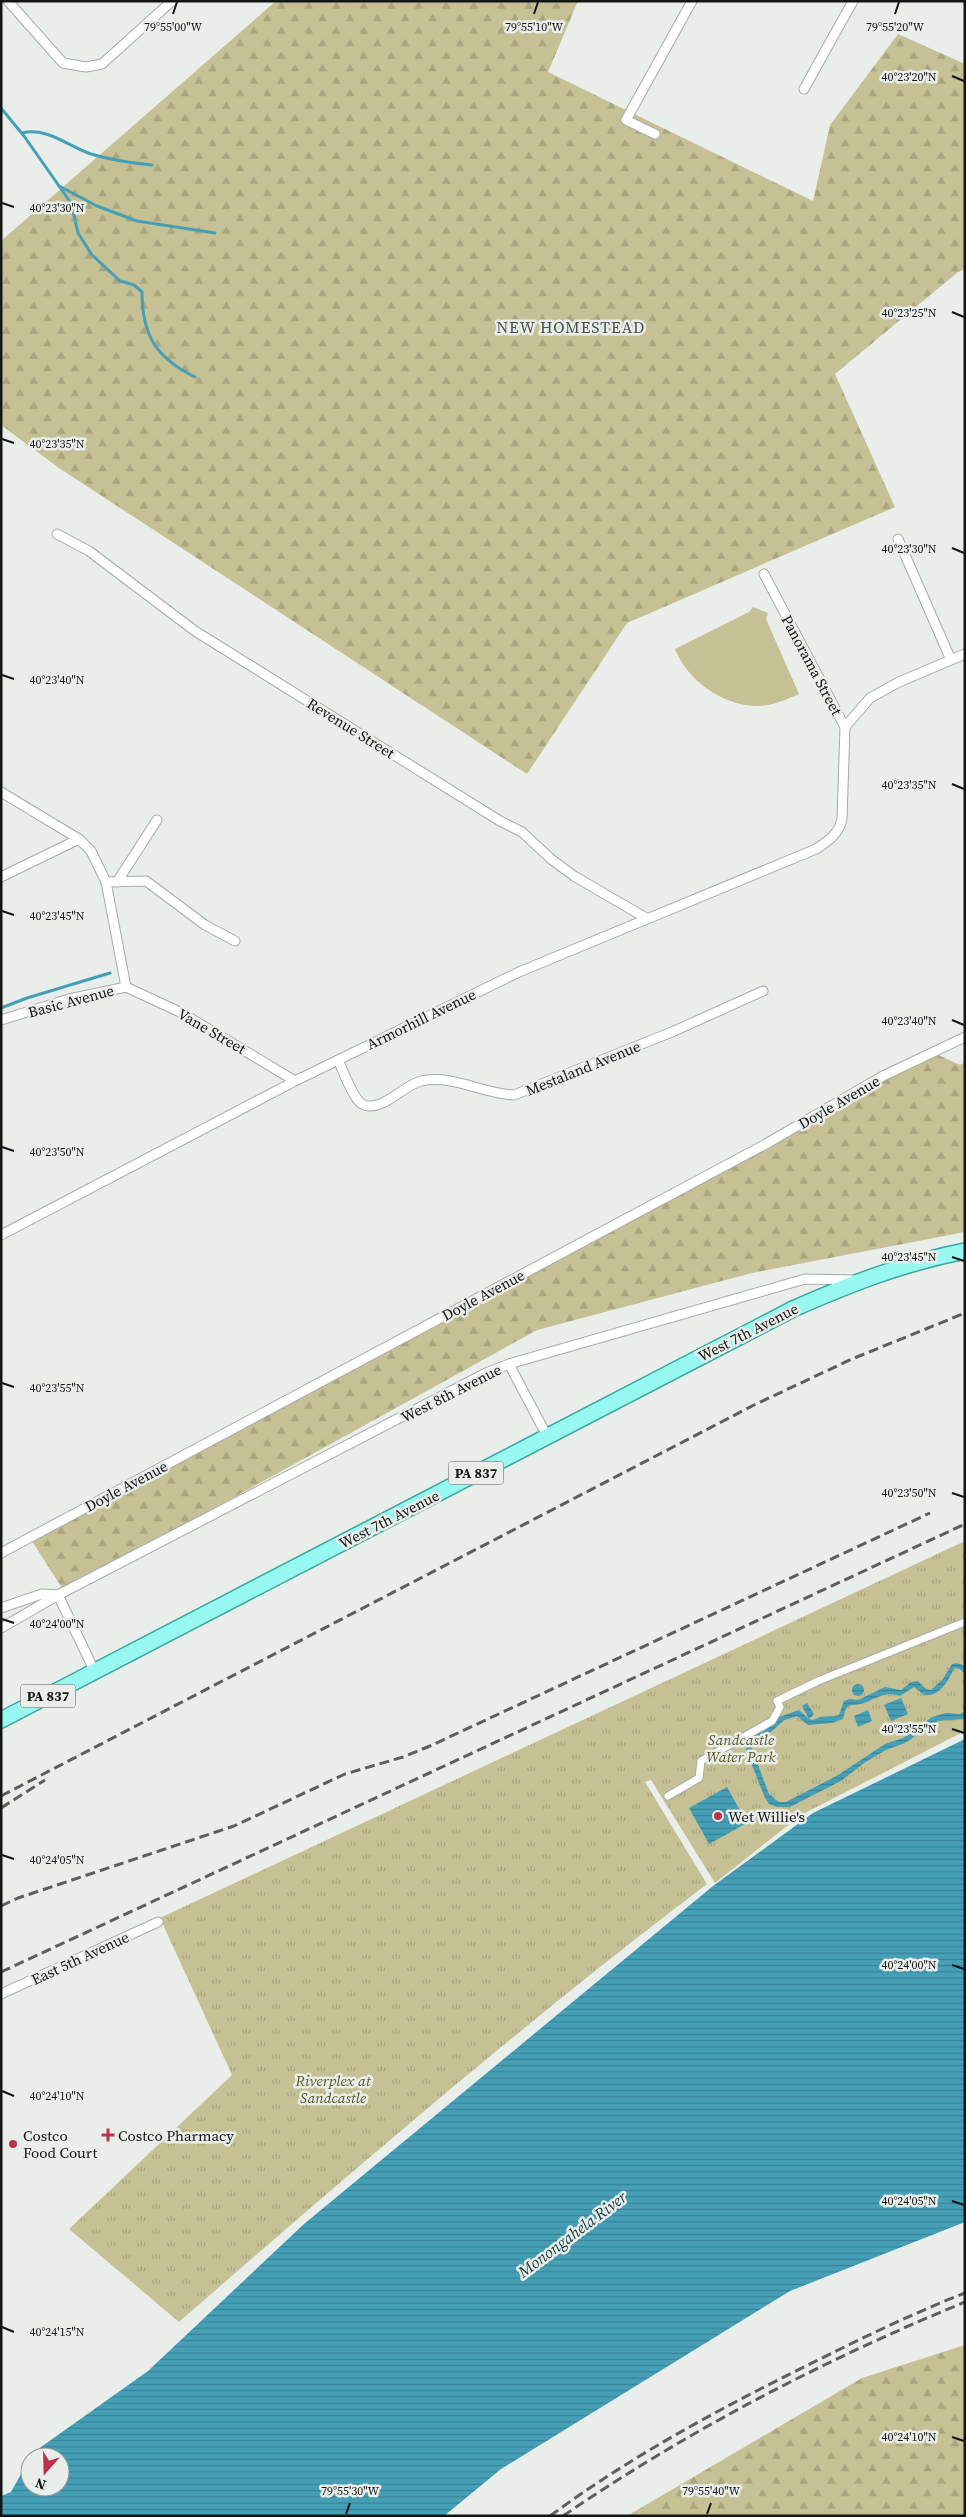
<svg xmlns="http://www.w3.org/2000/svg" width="966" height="2517" viewBox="0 0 966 2517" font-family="'Source Serif 4',serif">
<defs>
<pattern id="grass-tufts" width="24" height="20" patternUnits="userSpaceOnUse" patternTransform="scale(1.25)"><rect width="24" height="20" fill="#c6c194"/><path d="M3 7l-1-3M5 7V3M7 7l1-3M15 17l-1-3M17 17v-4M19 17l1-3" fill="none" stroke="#a9a57f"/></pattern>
<pattern id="forest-firs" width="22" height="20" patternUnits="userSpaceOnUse" patternTransform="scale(1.25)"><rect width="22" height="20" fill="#c6c194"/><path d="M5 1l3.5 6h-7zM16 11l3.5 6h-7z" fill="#a9a57f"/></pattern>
<pattern id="water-rules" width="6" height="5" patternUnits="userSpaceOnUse" patternTransform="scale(1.25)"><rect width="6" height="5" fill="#45a0b7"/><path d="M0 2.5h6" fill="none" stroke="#388194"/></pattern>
</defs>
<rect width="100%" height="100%" fill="#e9eeeb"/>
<path fill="url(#grass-tufts)" d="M 965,1541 L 965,1731 L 801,1815 L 715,1883 L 651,1780 L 645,1782 L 707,1884 C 525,2022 351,2172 179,2322 L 69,2229 L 232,2075 L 160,1918 Z"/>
<g fill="url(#forest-firs)">
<polygon points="276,1 578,1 548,72 813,201 830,125 898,34 965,64 965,269 958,272 835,374 895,507 627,623 527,774 59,468 1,425 1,241"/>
<polygon points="932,1052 960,1065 965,1062 965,1232 752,1273 537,1330 64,1591 30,1538"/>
<polygon points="965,2345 965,2516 627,2516 862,2378"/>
</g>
<path fill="#c6c194" d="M 753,607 L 768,613 L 766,619 L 799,694 C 785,700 770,707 754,706 C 721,704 687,680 675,649 L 749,612 Z"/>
<g fill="url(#water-rules)">
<path d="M 957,1663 L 965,1666 L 965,1674 L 960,1669 L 954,1668 C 949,1680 940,1697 924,1695 L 914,1687 L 900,1696 C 879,1689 872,1706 850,1705 L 846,1708 L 843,1719 L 832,1723 L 808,1725 L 797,1716 C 793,1718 785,1719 782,1722 C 772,1731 768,1736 755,1739 L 752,1749 L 769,1794 L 779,1802 L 786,1802 L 838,1775 L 885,1744 L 903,1738 L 932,1717 L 946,1713 L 960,1714 L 965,1711 L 964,1719 L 938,1721 L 905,1743 L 886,1750 L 864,1763 L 841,1781 L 790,1807 L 777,1807 L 769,1804 L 765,1798 L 746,1750 L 750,1737 L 764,1731 L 779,1717 L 799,1710 L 809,1719 L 802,1706 L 807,1703 L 814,1714 L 809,1719 L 813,1720 C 824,1714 829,1718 839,1715 L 844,1701 L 850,1699 L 858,1700 L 885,1687 L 901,1690 L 911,1682 L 918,1681 L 926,1689 L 931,1690 L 943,1679 L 952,1664 Z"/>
<circle cx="858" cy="1690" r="6"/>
<polygon points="901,1698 908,1714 891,1721 884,1705"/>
<polygon points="868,1710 872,1721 858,1727 854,1716"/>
<polygon points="965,1739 965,2222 790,2291 501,2469 444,2516 1,2516 1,2496 11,2492 30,2458 30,2487 60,2487 60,2457 31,2457 34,2452 148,2371 304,2224 713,1886 813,1813"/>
<polygon points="727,1787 747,1823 709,1844 689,1808"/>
</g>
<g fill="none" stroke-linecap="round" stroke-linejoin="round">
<g stroke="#45a0b7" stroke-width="3">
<path d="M 1,108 L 24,136 L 71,203 L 78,233 L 92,255 L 120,281 L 134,285 L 142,292 C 142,335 156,358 195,377"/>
<path d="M 22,133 C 47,127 68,146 91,154 C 111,160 131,163 152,165"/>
<polyline points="59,186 97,206 137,221 215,233"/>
<polyline points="1,1008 27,998 110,973"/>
</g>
<defs>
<polyline id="pedestrian" points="668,1796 699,1778 701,1761 772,1721 780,1707 777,1701 818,1681 965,1622"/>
<g id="minor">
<polyline points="8,1 63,63 86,67 102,64 172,1"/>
<polyline points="804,89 853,1"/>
<polyline points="655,134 626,120 692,1"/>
<polyline points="57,534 89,551 195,631 500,821 522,832 551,859 574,876 646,918"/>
<polyline points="898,539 951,660"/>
<polyline points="845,727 870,698 899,682 965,654"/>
<polyline points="1,792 79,839 91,851 106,882 146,881 205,925 235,941"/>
<polyline points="1,877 79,839"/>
<polyline points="106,882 126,987"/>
<polyline points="117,882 157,820"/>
<polyline points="126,987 182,1013 295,1081"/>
<polyline points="1,1020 69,999 126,987"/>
<path d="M 338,1060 C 343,1070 353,1099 362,1104 C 381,1114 403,1085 421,1081 C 452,1074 483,1094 514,1095 L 672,1032 L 763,991"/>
<path d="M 1,1235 L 295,1081 L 519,972 L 816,849 C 828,841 839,834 842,819 L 845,727 L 764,574"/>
<polyline points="509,1364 547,1436"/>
<polyline points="1,1553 764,1145 883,1076 965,1037"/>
<polyline points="1,1608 42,1594 58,1595 95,1672"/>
<polyline points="1,1628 58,1595 486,1373 509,1364 805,1279 854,1280"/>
<polyline points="1,1994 158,1922"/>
</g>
<path id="primary" d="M 1,1720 L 793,1309 C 850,1284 903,1263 965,1251"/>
</defs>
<use href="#pedestrian" stroke="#a7aba9" stroke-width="9"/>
<use href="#minor" stroke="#a7aba9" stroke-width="11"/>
<use href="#primary" stroke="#3ba69e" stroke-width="18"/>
<use href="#pedestrian" stroke="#fff" stroke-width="7"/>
<use href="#minor" stroke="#fff" stroke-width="9"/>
<use href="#primary" stroke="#96f8f1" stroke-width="15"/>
<g stroke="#5c5f5d" stroke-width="3" stroke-dasharray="10 5" stroke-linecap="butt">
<polyline points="1,1796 754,1405 852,1359 965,1313"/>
<polyline points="1,1808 45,1780"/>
<polyline points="1,1906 18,1898 234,1826 345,1774 403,1757 430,1746 930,1513"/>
<polyline points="1,1972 965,1524"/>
<path d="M 550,2516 C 630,2457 717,2410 806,2366 C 858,2340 911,2314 965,2293"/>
<path d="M 563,2516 C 689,2430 824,2360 965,2302"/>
</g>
</g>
<path fill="none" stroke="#141615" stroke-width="2" d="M 173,14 L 177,2M 534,14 L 538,2M 895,14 L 899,2M 952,76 L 964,81M 2,203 L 14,207M 952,312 L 964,317M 2,439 L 14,443M 952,548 L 964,553M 2,675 L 14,679M 952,784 L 964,789M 2,911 L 14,915M 952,1020 L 964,1025M 2,1147 L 14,1151M 952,1257 L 964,1261M 2,1383 L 14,1387M 952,1493 L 964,1497M 2,1619 L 14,1623M 952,1729 L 964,1733M 2,1855 L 14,1859M 952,1965 L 964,1969M 2,2091 L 14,2096M 952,2201 L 964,2205M 2,2327 L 14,2332M 952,2437 L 964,2441M 346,2514 L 350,2503M 707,2514 L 711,2503"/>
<g fill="#c1304b" stroke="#e9eeeb" stroke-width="2">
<circle cx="718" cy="1816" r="5"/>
<path d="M105.5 2127.5h5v5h5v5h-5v5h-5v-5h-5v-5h5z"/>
<circle cx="13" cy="2144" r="5"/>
</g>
<g text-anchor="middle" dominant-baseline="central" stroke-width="5" stroke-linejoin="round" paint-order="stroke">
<g fill="#e9eeeb" stroke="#545755" stroke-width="1">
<rect x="448.5" y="1461.5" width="55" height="23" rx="4"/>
<rect x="20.5" y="1684.5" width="55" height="23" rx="4"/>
</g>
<g font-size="14" font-weight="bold" fill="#141615">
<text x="476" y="1473">PA 837</text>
<text x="48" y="1696">PA 837</text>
</g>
<g font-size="15" fill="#141615" stroke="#e9eeeb">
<text transform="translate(812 665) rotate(62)">Panorama Street</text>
<text transform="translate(351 728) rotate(32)">Revenue Street</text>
<text transform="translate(71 1001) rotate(-15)">Basic Avenue</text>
<text transform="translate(421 1019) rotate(-26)">Armorhill Avenue</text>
<text transform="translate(212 1031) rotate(30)">Vane Street</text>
<text transform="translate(583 1068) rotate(-22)">Mestaland Avenue</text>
<text transform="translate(839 1102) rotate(-30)">Doyle Avenue</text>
<text transform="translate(483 1295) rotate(-28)">Doyle Avenue</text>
<text transform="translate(748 1332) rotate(-27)">West 7th Avenue</text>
<text transform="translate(451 1393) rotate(-27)">West 8th Avenue</text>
<text transform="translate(126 1486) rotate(-28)">Doyle Avenue</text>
<text transform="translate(389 1519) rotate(-27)">West 7th Avenue</text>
<text transform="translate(80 1958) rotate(-25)">East 5th Avenue</text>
</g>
<g font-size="15" font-style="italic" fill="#5f5824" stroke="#e9eeeb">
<text x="741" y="1739">Sandcastle<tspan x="741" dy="17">Water Park</tspan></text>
<text x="333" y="2080">Riverplex at<tspan x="333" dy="17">Sandcastle</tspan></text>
</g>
<g font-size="15" fill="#141615" stroke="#e9eeeb" text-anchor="start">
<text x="728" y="1816">Wet Willie's</text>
<text x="23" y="2135">Costco<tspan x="23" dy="17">Food Court</tspan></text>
<text x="118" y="2135">Costco Pharmacy</text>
</g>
<g font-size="16" letter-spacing="1" fill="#4b4f4d" stroke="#e9eeeb">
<text x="571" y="327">NEW HOMESTEAD</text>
</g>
<g font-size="16" font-style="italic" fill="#113b45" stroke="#e9eeeb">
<text transform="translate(572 2234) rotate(-37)">Monongahela River</text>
</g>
</g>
<g font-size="12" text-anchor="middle" fill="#141615" stroke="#e9eeeb" stroke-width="5" stroke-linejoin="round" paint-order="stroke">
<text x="534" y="31">79°55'10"W</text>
<text x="173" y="31">79°55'00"W</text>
<text x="895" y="31">79°55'20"W</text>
<text x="909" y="81">40°23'20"N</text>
<text x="57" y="212">40°23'30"N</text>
<text x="909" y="317">40°23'25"N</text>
<text x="57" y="448">40°23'35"N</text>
<text x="909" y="553">40°23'30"N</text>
<text x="57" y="684">40°23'40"N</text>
<text x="909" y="789">40°23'35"N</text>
<text x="57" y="920">40°23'45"N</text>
<text x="909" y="1025">40°23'40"N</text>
<text x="57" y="1156">40°23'50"N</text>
<text x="909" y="1261">40°23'45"N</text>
<text x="57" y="1392">40°23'55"N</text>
<text x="909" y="1497">40°23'50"N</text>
<text x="57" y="1628">40°24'00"N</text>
<text x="909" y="1733">40°23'55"N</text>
<text x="57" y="1864">40°24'05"N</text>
<text x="909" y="1969">40°24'00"N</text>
<text x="57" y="2100">40°24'10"N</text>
<text x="909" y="2205">40°24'05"N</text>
<text x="57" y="2336">40°24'15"N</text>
<text x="909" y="2441">40°24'10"N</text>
<text x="350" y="2495">79°55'30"W</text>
<text x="711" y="2495">79°55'40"W</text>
</g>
<rect width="966" height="2517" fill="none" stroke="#141615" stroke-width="5"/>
<g transform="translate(45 2472) rotate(200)"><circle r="24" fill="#e9eeeb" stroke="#949895"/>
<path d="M0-4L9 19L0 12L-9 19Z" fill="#c1304b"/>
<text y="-8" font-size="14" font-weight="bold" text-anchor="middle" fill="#141615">N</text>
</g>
</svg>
